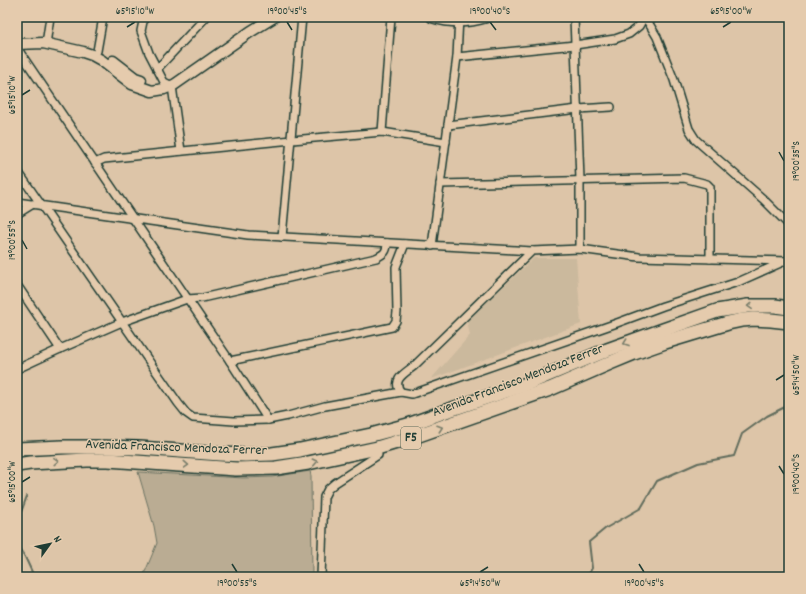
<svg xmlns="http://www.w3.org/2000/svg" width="806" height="594" viewBox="0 0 806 594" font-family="Dekko,sans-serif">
<rect width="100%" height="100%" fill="#ddc5a8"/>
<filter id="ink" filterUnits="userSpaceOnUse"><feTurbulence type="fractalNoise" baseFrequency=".025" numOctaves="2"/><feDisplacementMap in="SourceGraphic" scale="8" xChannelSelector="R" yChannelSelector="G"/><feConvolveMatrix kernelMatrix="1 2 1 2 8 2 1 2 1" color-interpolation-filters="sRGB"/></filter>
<g filter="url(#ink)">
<polygon fill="#cbb99d" points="534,258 576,258 581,324 431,379 470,335 467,321"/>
<polygon fill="#baac93" stroke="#6c7464" points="310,471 311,476 312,577 143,577 157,543 154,526 138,472 243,478 272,477"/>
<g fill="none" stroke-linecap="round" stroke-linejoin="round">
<g stroke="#616c5c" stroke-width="2">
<polyline points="27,496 20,515 17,545 25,557 32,572 31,577"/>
<polyline points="587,577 592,568 589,542 606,528 641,508 657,481 698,463 734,456 742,434 767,416 789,405"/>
</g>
<defs>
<g id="street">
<polyline points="144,17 141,31 149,53 164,82 172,86 181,151"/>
<polyline points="574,17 580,180 580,249"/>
<polyline points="645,17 657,37 674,80 689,129 696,140 763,199 789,225"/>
<polyline points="46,44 50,17"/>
<polyline points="17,48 230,361 392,327 396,321 397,312 396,267 405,244"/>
<polyline points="97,51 103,17"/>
<polyline points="457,57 575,45 615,39 629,34 639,26 644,17"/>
<polyline points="157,69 206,17"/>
<polyline points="448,125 578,109 611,107"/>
<polyline points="382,132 391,17"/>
<polyline points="95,163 104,159 292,140 382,132 446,142"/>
<polyline points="17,170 178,403 186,413 193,418 234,421 268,420 288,416 325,406 401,392"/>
<polyline points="440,184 684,178 707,184 710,187 710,259"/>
<polyline points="17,202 248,235 532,251 580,249 639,257 789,261"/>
<polyline points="17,214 33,204"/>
<polyline points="282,237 302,17"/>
<polyline points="432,246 457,57 459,17"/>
<path d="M 532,251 L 414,366 C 405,373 391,380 401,392 L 412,394 L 617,323 L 663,306 L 738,282 L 785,261"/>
<polyline points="17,285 60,349"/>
<polyline points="230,361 268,420"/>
<path d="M 17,369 L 60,349 L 122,322 L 187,299 L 202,298 L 376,258 C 384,254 387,252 387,243"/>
<polyline points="321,577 324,497 328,489 335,483 378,455 377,448"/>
</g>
<g id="secondary">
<path d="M 432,17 C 451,23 467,23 486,17"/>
<polyline points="17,44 43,43 83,52 92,55 101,60 132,84 152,91 164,89 174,85 250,32 274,17"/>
<polyline points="113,61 135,78 141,80"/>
</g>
<g id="highway">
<polyline points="17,449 62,447 99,447 140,448 220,454 245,455 272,454 300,450 371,435 408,425 449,410 524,385 607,350 660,331 717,311 748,306 775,306 789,308"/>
<polyline points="17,465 30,463 87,460 108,460 236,469 276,468 308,463 377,448 413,437 550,389 610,363 634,353 665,342 728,323 742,320 754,319 771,320 789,322"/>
</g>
</defs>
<use href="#street" stroke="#1f3d34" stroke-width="10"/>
<use href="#secondary" stroke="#1f3d34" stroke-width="13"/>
<use href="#highway" stroke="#1f3d34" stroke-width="16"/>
<use href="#street" stroke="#e5cbad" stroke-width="7"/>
<use href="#secondary" stroke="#e5cbad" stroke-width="10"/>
<use href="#highway" stroke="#e5cbad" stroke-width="13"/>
</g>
<defs><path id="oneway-chevron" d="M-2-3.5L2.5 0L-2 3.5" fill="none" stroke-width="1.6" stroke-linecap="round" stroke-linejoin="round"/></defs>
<g stroke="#787d6a">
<use href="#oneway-chevron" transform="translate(750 306) rotate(177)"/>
<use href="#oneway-chevron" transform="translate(626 343) rotate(160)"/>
<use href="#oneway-chevron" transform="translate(440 428) rotate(-19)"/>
<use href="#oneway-chevron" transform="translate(56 461) rotate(-3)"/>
<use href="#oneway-chevron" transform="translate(315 462) rotate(-12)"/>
<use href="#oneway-chevron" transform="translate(186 465) rotate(4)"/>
</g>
</g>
<path fill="none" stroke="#1f3d34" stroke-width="1.5" d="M 287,22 L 292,30M 490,22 L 496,30M 127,27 L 135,22M 723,27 L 731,22M 22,95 L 30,90M 779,152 L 784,161M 22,240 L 27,249M 776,380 L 784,375M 779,466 L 784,474M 22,482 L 30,477M 232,564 L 237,572M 639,564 L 644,572M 480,572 L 488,567"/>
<g text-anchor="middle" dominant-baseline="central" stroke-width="3" stroke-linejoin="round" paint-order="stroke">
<rect fill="#e5cbad" stroke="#5a6858" stroke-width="1" x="401" y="427" width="20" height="22" rx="3"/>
<g font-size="13" font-weight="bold" fill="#1f3d34">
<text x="411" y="438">F5</text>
</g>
<g font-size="14" fill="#1f3d34" stroke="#e5cbad">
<text transform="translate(518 381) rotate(-21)">Avenida Francisco Mendoza Ferrer</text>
<text transform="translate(176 448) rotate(2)">Avenida Francisco Mendoza Ferrer</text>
</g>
</g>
<rect width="806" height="594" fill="none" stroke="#e5cbad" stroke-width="44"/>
<g transform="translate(50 544) rotate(57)" stroke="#e5cbad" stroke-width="3" paint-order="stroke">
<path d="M0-3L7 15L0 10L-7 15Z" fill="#1f3d34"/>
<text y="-6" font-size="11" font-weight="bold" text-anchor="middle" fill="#1f3d34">N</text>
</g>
<rect x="22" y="22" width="762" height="550" fill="none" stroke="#1f3d34" stroke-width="1.5"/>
<g font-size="10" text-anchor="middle" fill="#1f3d34">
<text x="135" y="14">65°15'10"W</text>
<text x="287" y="14">19°00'45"S</text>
<text x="490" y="14">19°00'40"S</text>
<text x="731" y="14">65°15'00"W</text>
<text transform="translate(11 95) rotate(-90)" y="4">65°15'10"W</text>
<text transform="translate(795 161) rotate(-90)" y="4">19°00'35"S</text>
<text transform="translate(11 240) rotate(-90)" y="4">19°00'55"S</text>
<text transform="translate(795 375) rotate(-90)" y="4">65°14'50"W</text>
<text transform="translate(795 474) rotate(-90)" y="4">19°00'40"S</text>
<text transform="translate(11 482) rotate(-90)" y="4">65°15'00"W</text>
<text x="237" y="586">19°00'55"S</text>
<text x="480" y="586">65°14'50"W</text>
<text x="644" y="586">19°00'45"S</text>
</g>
</svg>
